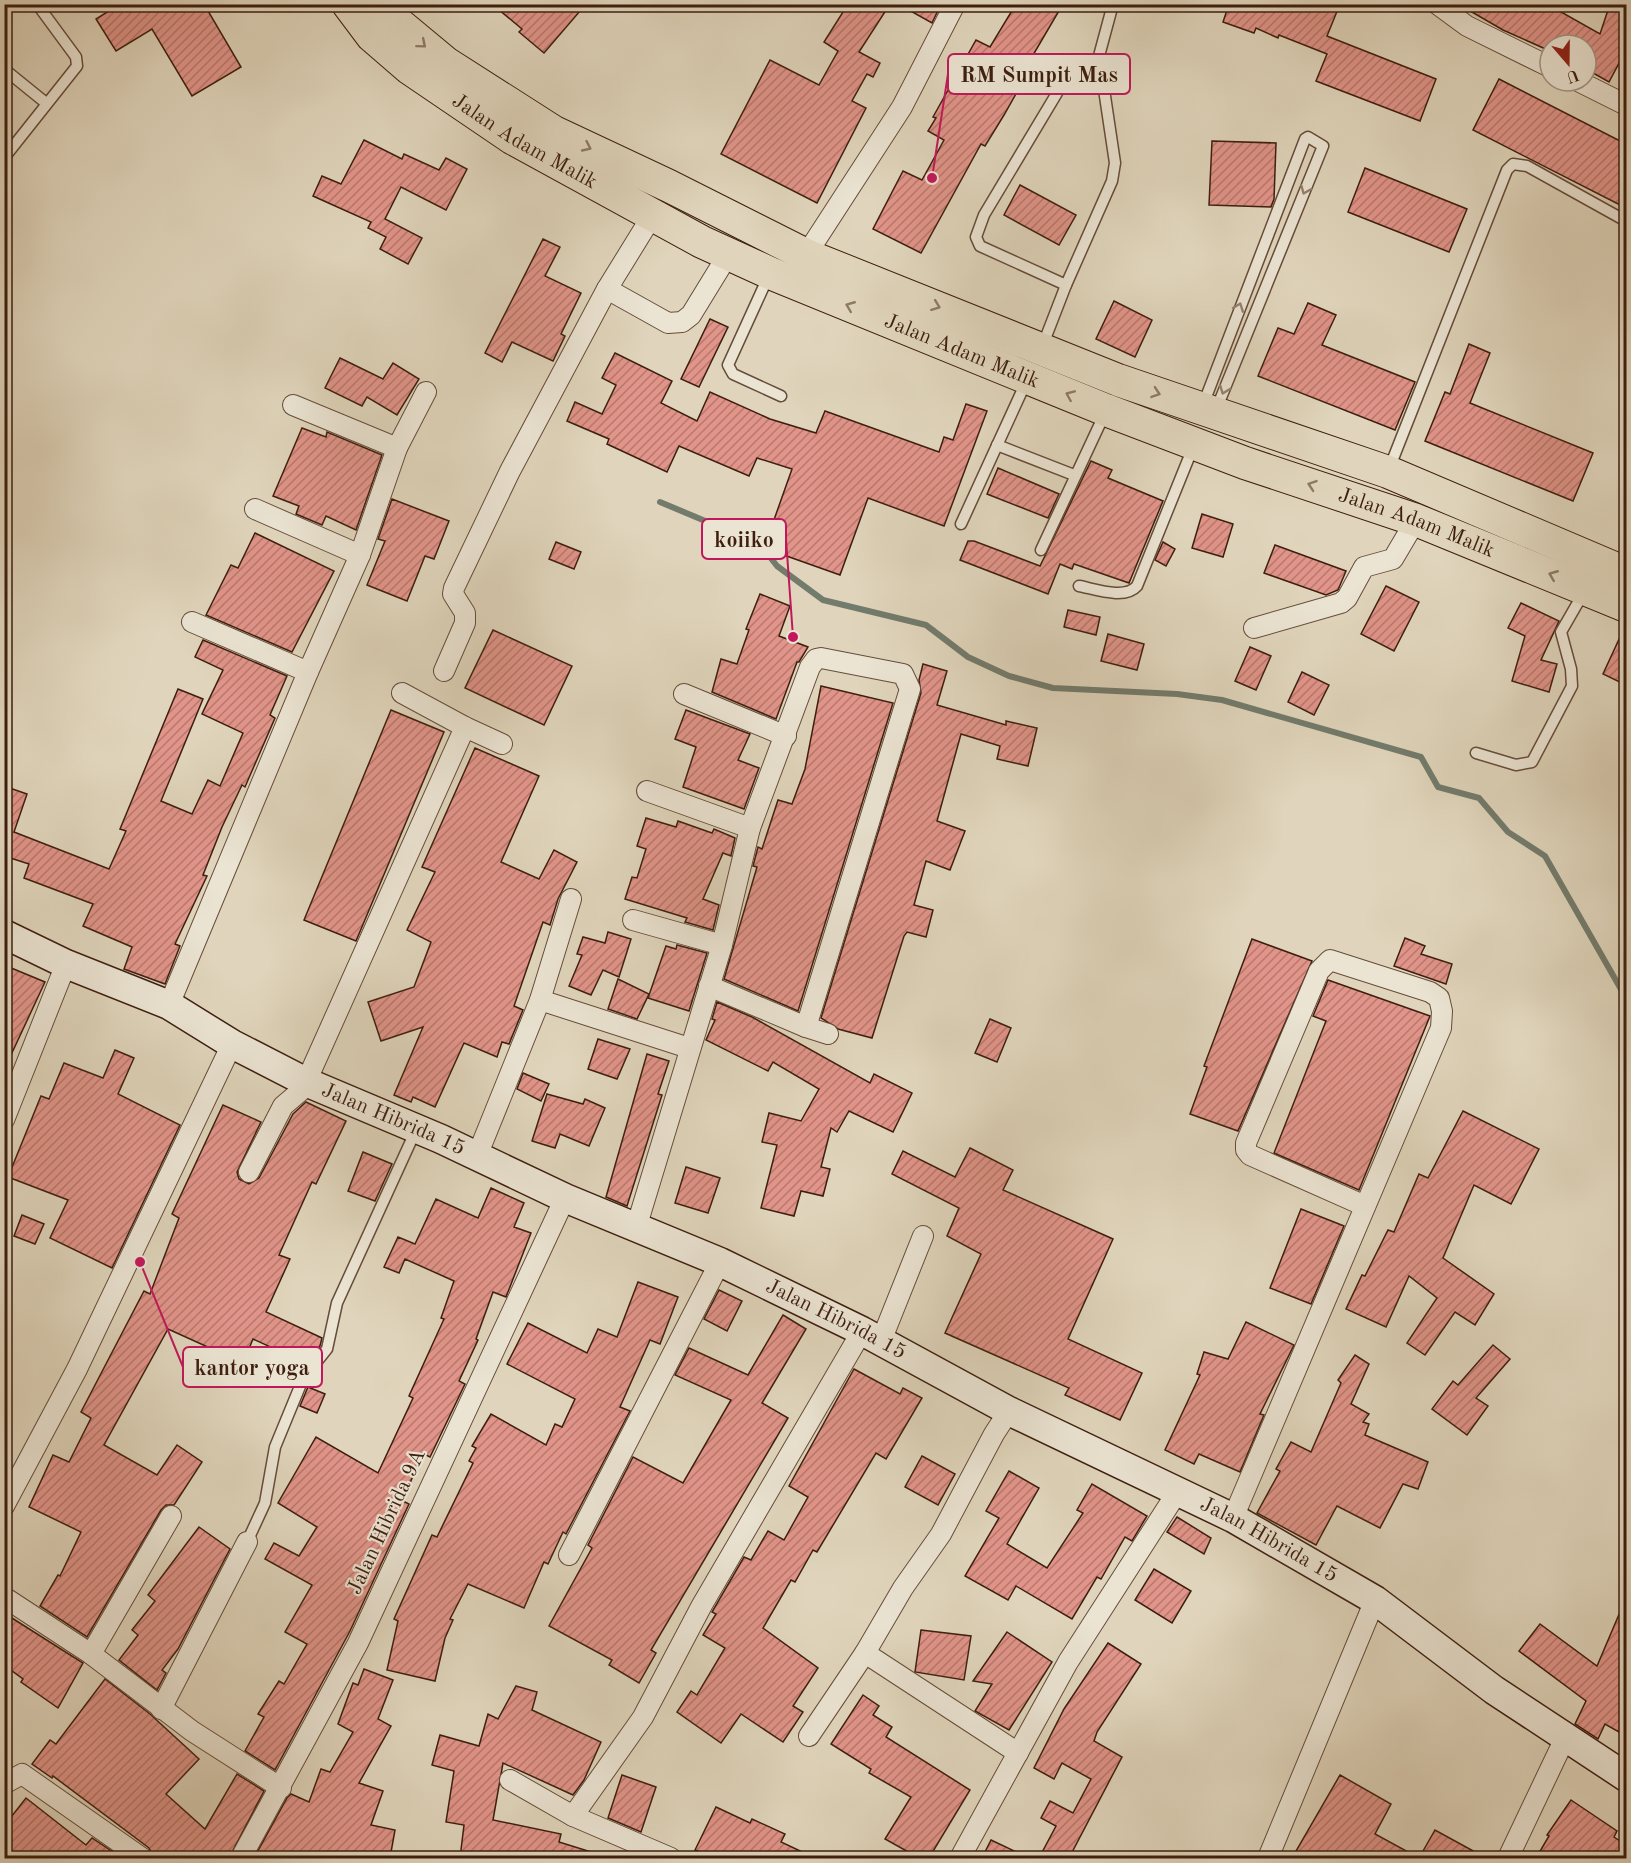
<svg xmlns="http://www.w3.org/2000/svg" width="1631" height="1863" viewBox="0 0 1631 1863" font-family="'Old Standard TT',serif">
<defs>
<pattern id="building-hatch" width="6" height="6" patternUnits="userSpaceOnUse" patternTransform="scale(1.5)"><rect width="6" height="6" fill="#e19489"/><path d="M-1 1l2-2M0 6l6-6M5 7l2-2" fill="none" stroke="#b8786e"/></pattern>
</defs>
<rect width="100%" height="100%" fill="#e0d5bc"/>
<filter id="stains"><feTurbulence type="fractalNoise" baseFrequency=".00333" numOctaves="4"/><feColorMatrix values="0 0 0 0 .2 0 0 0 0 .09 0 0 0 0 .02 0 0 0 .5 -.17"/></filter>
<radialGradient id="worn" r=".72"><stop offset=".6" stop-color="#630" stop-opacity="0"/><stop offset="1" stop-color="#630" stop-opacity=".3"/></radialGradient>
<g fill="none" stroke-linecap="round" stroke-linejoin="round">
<polyline stroke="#727b6c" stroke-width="6" points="660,502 760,544 777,566 823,600 926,625 968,657 1009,676 1053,688 1177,694 1222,700 1421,757 1438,787 1479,798 1508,832 1545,856 1626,998"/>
</g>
<g fill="url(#building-hatch)" stroke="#3d1e0f" stroke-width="1.5">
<polygon points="120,4 204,4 241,67 192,96 152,29 116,51 96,19"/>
<polygon points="492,4 586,4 544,53 519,32 522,29"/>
<polygon points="848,4 890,4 859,52 880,63 873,77 867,74 852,101 866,108 817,203 721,154 770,60 819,85 838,51 824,42"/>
<polygon points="898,4 941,4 932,23"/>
<polygon points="1016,4 1063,4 1026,67 1030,69 1004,115 985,146 981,144 921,253 873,229 903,171 922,180 944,140 928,131 936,118 933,117 976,40 990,47"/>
<polygon points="1229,4 1340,4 1327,36 1436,79 1420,121 1316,81 1327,54 1279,35 1278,38 1256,28 1254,33 1223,22"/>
<polygon points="1458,4 1547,4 1600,34 1610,4 1626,4 1626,50 1609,82 1586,69 1586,45 1550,45 1550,51 1503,30"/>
<polygon points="1499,79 1626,144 1626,208 1473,130"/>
<polygon points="364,140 402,159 404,154 439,170 446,158 467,169 446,210 401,187 385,219 422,238 408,264 380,249 386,237 368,228 371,222 313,196 322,176 341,184"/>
<polygon points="1212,141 1276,143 1274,199 1271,207 1209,205"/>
<polygon points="1365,168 1467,209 1449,252 1348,212"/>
<polygon points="1020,185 1076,215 1059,245 1004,215"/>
<polygon points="543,239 560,247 545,276 581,293 561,334 565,336 553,361 512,342 502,362 485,353"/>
<polygon points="1114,301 1152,320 1135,357 1096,339"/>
<polygon points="1308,303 1336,315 1322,345 1415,382 1395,430 1258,376 1278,328 1294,334"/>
<polygon points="710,319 728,327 699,387 681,379"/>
<polygon points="1469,344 1490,353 1470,403 1593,453 1573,501 1425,441 1445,392 1450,394"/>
<polygon points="615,353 672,381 661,403 697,421 710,392 770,419 816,433 825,411 939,452 944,437 953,440 966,404 987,411 944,526 868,498 840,575 764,548 792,469 757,458 749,476 679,446 667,472 607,444 609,439 567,421 575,402 602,414 616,385 602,378"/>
<polygon points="340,358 383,379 393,363 419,379 397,415 367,397 362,406 325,388"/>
<polygon points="302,428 326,437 327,432 382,455 356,530 326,516 322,525 296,514 299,506 273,496"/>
<polygon points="1091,461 1112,470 1108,478 1163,501 1129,583 1074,564 1072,569 1060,564 1048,594 960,560 968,541 974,541 1040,566"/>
<polygon points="998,468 1059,494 1048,518 987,494"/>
<polygon points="392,499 449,521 434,559 425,556 407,601 367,585 385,541 378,539"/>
<polygon points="1202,514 1233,524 1223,557 1192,548"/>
<polygon points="255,533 334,571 292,652 206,615 231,565 238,568"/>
<polygon points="556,542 581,552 574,569 549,559"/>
<polygon points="1163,542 1175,549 1166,566 1155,560"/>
<polygon points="1275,545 1346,571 1338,590 1326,595 1264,573"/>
<polygon points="1386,586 1419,602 1394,651 1361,634"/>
<polygon points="760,594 790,606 779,636 808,647 799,662 797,662 776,719 712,692 721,659 737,664 749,630 746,629"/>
<polygon points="1521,603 1559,621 1541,660 1557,664 1549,692 1512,681 1525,636 1508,628"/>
<polygon points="1068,610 1100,617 1096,635 1064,627"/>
<polygon points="1626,624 1626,685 1603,674"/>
<polygon points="493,630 572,666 544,725 465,688"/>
<polygon points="1108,634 1144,644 1137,670 1101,661"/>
<polygon points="203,640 287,676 270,715 275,718 245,787 242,785 222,827 203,875 207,876 175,944 180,946 165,984 124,969 132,947 83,926 93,904 24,878 29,864 4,856 4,786 27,794 14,832 109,869 126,831 120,829 178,689 203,699 161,801 192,814 208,780 220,786 243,733 202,714 223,670 195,657"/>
<polygon points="1250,647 1271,656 1256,690 1235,681"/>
<polygon points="923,664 947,671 937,705 1006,725 1006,721 1037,728 1028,766 997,759 1000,746 961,734 937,821 965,831 950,870 926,861 914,905 933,910 926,937 907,932 904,936 872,1038 838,1029 821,1018 921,693 919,680"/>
<polygon points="1302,672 1329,685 1314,715 1288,702"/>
<polygon points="821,686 893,703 798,1011 724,979 757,867 753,866 758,847 762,849 778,800 792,804 805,769"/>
<polygon points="391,710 444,732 356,941 304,920"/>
<polygon points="686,710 750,734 738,760 759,768 744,809 683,787 696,747 675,739"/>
<polygon points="475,748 539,776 501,862 539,879 554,850 577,862 558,899 550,925 543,922 514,1006 523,1010 509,1044 502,1042 497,1057 464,1043 435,1107 413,1097 411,1102 394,1095 423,1027 381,1041 368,1002 414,987 431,942 407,930 435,872 422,867"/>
<polygon points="646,818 676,827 678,821 712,833 714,829 735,838 731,856 723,853 703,899 719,905 713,930 685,922 687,918 625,899 632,877 637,878 646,849 637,846"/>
<polygon points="608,932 631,939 619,977 603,970 591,995 569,986 582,955 577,954 583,937 605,943"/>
<polygon points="1405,938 1425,946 1421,954 1452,964 1446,984 1394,966"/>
<polygon points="1252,939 1312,961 1238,1131 1190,1114 1207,1067 1204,1066"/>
<polygon points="677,945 707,953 689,1011 648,998 666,946 676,949"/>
<polygon points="4,965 45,982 4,1070"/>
<polygon points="618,979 649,994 637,1019 608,1009"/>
<polygon points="1328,980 1430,1016 1359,1190 1274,1153 1326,1021 1313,1016"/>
<polygon points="717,1002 752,1017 870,1083 874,1074 912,1093 893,1132 849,1111 837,1132 831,1128 821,1167 830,1169 823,1196 801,1191 794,1216 761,1208 777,1145 762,1142 769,1113 801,1121 819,1089 773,1062 768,1071 706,1040 715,1020 712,1019"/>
<polygon points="990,1019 1011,1028 997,1062 975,1053"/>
<polygon points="598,1039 630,1049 617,1079 588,1069"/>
<polygon points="115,1050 134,1058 118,1094 180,1125 112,1268 50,1238 68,1200 8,1177 41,1096 49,1099 64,1063 103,1078"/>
<polygon points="647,1054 669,1061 658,1094 662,1095 627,1206 606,1197"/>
<polygon points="523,1073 549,1084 541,1101 517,1089"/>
<polygon points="547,1094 583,1104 585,1099 605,1108 589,1146 560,1134 555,1148 532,1141"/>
<polygon points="306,1102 346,1121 316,1184 312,1182 279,1255 290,1259 266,1312 322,1338 320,1346 306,1363 253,1339 243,1363 168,1329 104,1445 157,1475 177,1445 202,1462 174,1505 166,1505 161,1510 87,1637 40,1606 58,1575 60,1576 81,1532 29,1507 53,1455 69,1462 91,1418 81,1412 144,1291 150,1294 179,1218 172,1214 223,1105 261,1122 237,1172 239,1179 249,1184 259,1178 293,1114"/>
<polygon points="1463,1111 1539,1149 1511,1204 1474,1185 1443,1258 1494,1294 1475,1325 1455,1312 1425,1355 1407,1343 1437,1298 1409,1276 1386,1327 1346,1309 1362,1275 1365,1276 1388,1230 1394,1232 1419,1174 1428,1178"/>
<polygon points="970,1148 1013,1170 1003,1190 1113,1239 1068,1339 1142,1373 1120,1420 1065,1395 1069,1388 945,1333 981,1254 947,1236 959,1208 892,1174 903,1151 955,1177"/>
<polygon points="363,1152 392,1164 375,1201 348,1191"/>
<polygon points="686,1167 720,1178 708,1213 675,1203"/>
<polygon points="491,1188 524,1203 514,1227 531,1233 506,1297 493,1292 476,1339 478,1340 459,1381 465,1384 430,1457 422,1453 403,1501 409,1504 350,1631 275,1770 245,1751 264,1717 258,1714 279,1681 284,1684 307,1644 285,1632 312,1585 265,1559 274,1543 299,1556 317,1527 278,1503 316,1437 378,1473 413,1398 409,1396 444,1319 441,1318 454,1281 405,1259 399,1273 384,1267 398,1237 415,1244 436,1199 478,1218"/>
<polygon points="1301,1209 1344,1226 1311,1304 1270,1288"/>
<polygon points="22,1215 44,1224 35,1244 14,1236"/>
<polygon points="638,1282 678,1297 660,1344 650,1340 620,1407 630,1411 566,1534 563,1532 548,1564 544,1562 524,1608 468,1584 450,1619 453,1620 445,1638 435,1681 387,1670 398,1621 394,1619 432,1535 437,1537 473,1463 469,1461 476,1448 472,1446 491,1414 546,1445 555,1424 562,1427 575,1399 507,1364 528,1323 587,1353 598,1329 617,1337"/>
<polygon points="719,1290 742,1301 727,1331 704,1319"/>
<polygon points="783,1315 806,1329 762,1403 788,1418 651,1650 656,1653 639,1683 609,1665 612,1660 549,1626 592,1548 588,1545 633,1457 683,1483 731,1400 675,1375 689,1348 748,1375"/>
<polygon points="1246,1322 1294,1345 1260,1414 1264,1415 1240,1472 1199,1454 1194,1464 1165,1450 1200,1375 1197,1374 1204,1352 1228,1359"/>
<polygon points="1493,1345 1510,1359 1476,1398 1488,1406 1467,1435 1432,1409 1453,1381 1458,1385"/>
<polygon points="1355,1355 1369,1364 1351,1404 1369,1414 1363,1422 1369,1424 1365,1435 1428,1462 1418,1489 1403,1484 1380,1528 1337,1506 1316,1545 1257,1513 1280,1471 1276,1469 1291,1442 1311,1452 1341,1383 1338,1380"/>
<polygon points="854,1369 900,1394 903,1388 922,1398 886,1459 876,1453 817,1552 813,1550 795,1582 791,1580 763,1628 818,1668 793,1706 803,1712 783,1742 741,1714 721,1743 677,1712 691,1691 697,1695 725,1648 703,1635 716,1614 712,1612 744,1557 751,1560 768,1531 784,1540 808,1497 789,1486"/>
<polygon points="308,1387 325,1394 317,1413 300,1406"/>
<polygon points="922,1456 955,1474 938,1505 905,1487"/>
<polygon points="1009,1471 1039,1488 1007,1544 1047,1568 1083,1513 1077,1510 1092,1484 1147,1516 1132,1541 1125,1537 1101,1579 1097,1577 1072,1619 1016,1586 1008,1600 965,1576 999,1518 986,1511"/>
<polygon points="1177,1517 1211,1538 1204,1554 1167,1532"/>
<polygon points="199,1527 230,1549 178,1649 162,1670 166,1673 157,1690 119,1660 138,1635 132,1630 155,1601 148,1595"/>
<polygon points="1154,1569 1191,1591 1172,1623 1135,1600"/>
<polygon points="1626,1598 1626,1736 1605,1724 1598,1739 1575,1724 1586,1701 1519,1651 1540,1624 1597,1666"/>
<polygon points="4,1613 83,1663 58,1708 21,1682 23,1679 4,1665"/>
<polygon points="921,1630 971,1636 964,1680 915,1672"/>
<polygon points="1007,1632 1052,1662 1009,1730 975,1711 992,1684 973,1681"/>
<polygon points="1108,1643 1141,1664 1097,1732 1094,1741 1122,1757 1069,1858 1039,1858 1056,1826 1041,1818 1050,1801 1073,1813 1091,1779 1062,1763 1054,1779 1034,1768 1064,1709"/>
<polygon points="364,1669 393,1680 378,1719 391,1726 359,1783 383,1791 371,1825 395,1830 390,1858 254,1858 287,1798 291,1794 309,1802 321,1769 330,1772 353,1732 338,1724 353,1683 358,1685"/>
<polygon points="105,1679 150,1714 199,1759 166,1794 205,1829 237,1774 264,1791 229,1858 154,1858 149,1848 53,1776 52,1778 32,1764 50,1740 56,1744"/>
<polygon points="516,1686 537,1692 532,1710 601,1742 584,1780 573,1795 503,1763 493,1820 561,1834 559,1842 601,1855 601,1858 460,1858 464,1825 446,1822 454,1771 432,1765 440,1735 479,1746 488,1714 498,1719"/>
<polygon points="863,1695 879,1706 873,1715 892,1727 886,1737 970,1790 929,1858 919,1858 885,1839 911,1797 869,1773 871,1769 831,1744"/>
<polygon points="622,1775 656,1787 641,1832 608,1818"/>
<polygon points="1340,1775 1391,1804 1375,1834 1419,1858 1435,1830 1486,1858 1292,1858"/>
<polygon points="26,1798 86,1845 92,1838 122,1858 4,1858 4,1826"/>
<polygon points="1571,1800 1617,1831 1614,1837 1626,1845 1626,1858 1536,1858 1549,1836 1547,1835"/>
<polygon points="716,1807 750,1823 752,1819 785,1834 781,1842 815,1858 714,1858 695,1850"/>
<polygon points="991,1840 1029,1858 982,1858"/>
</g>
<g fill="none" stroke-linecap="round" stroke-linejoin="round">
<defs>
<g id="lane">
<polyline points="4,69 46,103"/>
<polyline points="1060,88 984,215 976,237 980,246 1066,285"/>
<polyline points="4,158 77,66 76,57 37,4"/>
<polyline points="769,275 728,365 733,374 781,396"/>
<polyline points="1042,347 1066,285 1112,181 1115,163 1099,56 1113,4"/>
<polyline points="1203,405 1305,139 1308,137 1323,146 1216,410"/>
<polyline points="997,445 1074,475"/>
<polyline points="1389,469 1507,170 1513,164 1527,166 1626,221"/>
<polyline points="961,524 1027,380"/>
<polyline points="1041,550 1105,413"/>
<path d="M 1079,586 C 1095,589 1125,600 1137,586 L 1194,445"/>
<polyline points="1476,753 1516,765 1532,762 1572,686 1571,669 1561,632 1584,592"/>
<polyline points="247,1542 265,1503 275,1447 303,1379 327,1349 337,1303 416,1130"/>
</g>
<g id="street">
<polyline points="1437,4 1467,26 1550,67"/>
<polyline points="1578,81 1626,105"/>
<polyline points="652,216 607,289 668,323 682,322 691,315 729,253"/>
<polyline points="806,255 902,107 955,4"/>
<polyline points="293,405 397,448"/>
<polyline points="255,509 360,555"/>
<polyline points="192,622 308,672"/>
<polyline points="1254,628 1341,603 1347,598 1364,567 1393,559 1416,520"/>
<polyline points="444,671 465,623 465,613 453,594 454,588 510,471 607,289"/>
<polyline points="402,693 465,727 502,744"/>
<polyline points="684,694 786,736"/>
<polyline points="647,791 750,828"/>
<polyline points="633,920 722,945"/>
<polyline points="709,986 806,1027 828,1034"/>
<polyline points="540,1000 689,1048"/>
<polyline points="169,1005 308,672 360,555 397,448 426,392"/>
<polyline points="306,1082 465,727"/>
<polyline points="4,1120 66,964"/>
<polyline points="477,1156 540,1000 571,899"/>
<polyline points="249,1172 283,1106 310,1083"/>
<polyline points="636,1228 722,945 750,828 810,667 816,659 821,658 903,674 910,689 806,1027"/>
<polyline points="881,1341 923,1236"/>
<polyline points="4,1506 77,1369 232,1044"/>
<polyline points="1233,1518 1441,1028 1442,1011 1439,998 1430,992 1330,960 1319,971 1246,1143 1246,1150 1250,1155 1365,1206"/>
<polyline points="569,1555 720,1262"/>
<polyline points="4,1597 91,1654 192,1731 281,1788"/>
<polyline points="865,1653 1018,1753"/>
<polyline points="91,1654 171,1516"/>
<polyline points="161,1709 247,1542"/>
<polyline points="809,1736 865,1653 903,1588 941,1534 994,1434 1009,1411"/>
<polyline points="510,1780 573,1816 671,1858"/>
<polyline points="4,1784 22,1774 142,1858"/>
<polyline points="573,1816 643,1717 702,1605 862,1331"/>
<polyline points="241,1858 358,1643 565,1198"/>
<polyline points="960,1858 1068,1662 1178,1491"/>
<polyline points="1268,1858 1375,1600"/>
<polyline points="1508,1858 1566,1736"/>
</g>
<g id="secondary">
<path id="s1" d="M 4,934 L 66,964 L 169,1005 L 232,1044 L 306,1082 L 441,1139 L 565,1198 L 720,1262 L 862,1331 L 1009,1411 L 1233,1518 L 1375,1600 L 1494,1690 L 1626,1777"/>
</g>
<g id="primary">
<path id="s2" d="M 348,4 L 372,36 L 409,68 L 512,138 L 702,242 L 770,273 L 1106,410 L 1245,463 L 1416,520 L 1626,606"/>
<polyline points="379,4 387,14 446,63 554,132 669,186 806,255 1118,380 1388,472 1626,573"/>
</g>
</defs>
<use href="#lane" stroke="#664c3a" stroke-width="13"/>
<use href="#street" stroke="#664c3a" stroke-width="22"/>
<use href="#secondary" stroke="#3d1e0f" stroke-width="31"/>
<use href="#primary" stroke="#3d1e0f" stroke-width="34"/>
<use href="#lane" stroke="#ebe4d3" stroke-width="10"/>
<use href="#street" stroke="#ebe4d3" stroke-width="20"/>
<use href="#secondary" stroke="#ebe4d3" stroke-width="28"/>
<use href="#primary" stroke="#e0d5bc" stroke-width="32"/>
</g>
<defs><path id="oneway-chevron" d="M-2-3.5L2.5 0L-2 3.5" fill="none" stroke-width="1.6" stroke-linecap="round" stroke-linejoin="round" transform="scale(1.5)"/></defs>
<g stroke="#8e7a66">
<use href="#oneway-chevron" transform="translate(422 44) rotate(40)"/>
<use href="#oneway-chevron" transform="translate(587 147) rotate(25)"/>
<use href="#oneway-chevron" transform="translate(850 306) rotate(-158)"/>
<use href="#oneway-chevron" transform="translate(936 306) rotate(21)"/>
<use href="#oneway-chevron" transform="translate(1156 393) rotate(19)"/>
<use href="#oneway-chevron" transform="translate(1070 395) rotate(-157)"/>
<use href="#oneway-chevron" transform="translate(1312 485) rotate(-161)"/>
<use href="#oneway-chevron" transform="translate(1553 575) rotate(-158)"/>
</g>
<g stroke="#948171">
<use href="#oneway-chevron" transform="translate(1305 190) rotate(112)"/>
<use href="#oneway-chevron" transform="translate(1239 307) rotate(-69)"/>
<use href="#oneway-chevron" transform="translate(1224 390) rotate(111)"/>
</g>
<g text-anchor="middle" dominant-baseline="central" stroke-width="4.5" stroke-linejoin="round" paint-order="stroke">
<g font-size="21" fill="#3d1e0f" stroke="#ebe4d3">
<text stroke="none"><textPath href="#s2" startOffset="226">Jalan Adam Malik</textPath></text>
<text stroke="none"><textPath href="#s2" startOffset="712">Jalan Adam Malik</textPath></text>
<text stroke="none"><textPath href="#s2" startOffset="1198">Jalan Adam Malik</textPath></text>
<text stroke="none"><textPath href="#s1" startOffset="432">Jalan Hibrida 15</textPath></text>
<text stroke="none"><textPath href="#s1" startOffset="918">Jalan Hibrida 15</textPath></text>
<text transform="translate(387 1522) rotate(-65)">Jalan Hibrida 9A</text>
<text stroke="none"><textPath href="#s1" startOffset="1404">Jalan Hibrida 15</textPath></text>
</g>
</g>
<path fill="none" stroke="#c2185b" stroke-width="2" d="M932 178L948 74M793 637L786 539M140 1262L183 1367"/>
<g fill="#c2185b" stroke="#ebe4d3" stroke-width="2">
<circle cx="932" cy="178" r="6"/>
<circle cx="793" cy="637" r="6"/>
<circle cx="140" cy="1262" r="6"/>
</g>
<g fill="#ebe4d3" stroke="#c2185b" stroke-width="2">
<rect x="948" y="54" width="182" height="40" rx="6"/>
<rect x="702" y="519" width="84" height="40" rx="6"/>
<rect x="183" y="1347" width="139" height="40" rx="6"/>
</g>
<g font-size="22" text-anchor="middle" font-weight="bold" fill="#3d1e0f">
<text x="1039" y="82">RM Sumpit Mas</text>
<text x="744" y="547">koiiko</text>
<text x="252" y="1375">kantor yoga</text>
</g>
<rect width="1631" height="1863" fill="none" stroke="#e0d5bc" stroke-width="24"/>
<rect x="6" y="6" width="1619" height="1851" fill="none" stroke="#3d1e0f" stroke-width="3"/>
<rect x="12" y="12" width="1607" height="1839" fill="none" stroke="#3d1e0f" stroke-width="1.5"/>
<g transform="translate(1568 63) rotate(160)"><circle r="28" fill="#ebe4d3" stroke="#a59585" stroke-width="1.5"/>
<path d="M0-4.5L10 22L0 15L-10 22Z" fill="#8f2418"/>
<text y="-9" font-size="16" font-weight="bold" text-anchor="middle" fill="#3d1e0f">U</text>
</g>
<rect width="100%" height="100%" filter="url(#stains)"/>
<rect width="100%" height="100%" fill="url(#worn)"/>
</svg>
